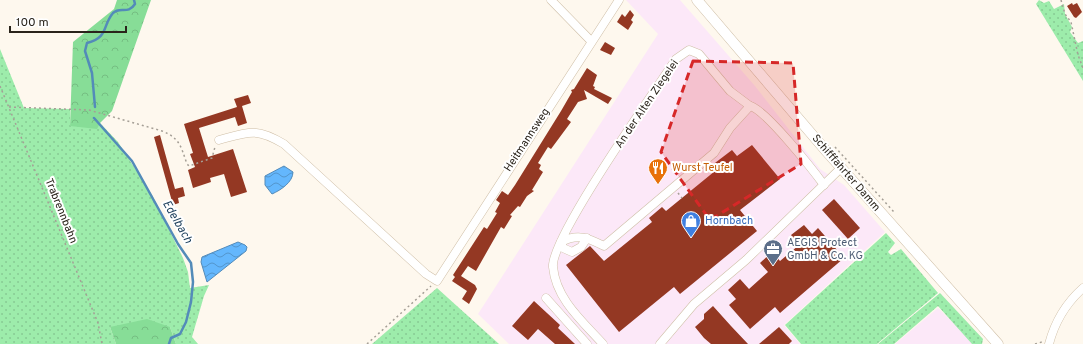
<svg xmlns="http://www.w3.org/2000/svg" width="1083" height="344" viewBox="0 0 1083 344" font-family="Overpass,sans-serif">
<defs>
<pattern id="grass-dots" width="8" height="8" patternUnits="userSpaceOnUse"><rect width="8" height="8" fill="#9decab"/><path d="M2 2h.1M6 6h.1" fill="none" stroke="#87ca93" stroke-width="1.8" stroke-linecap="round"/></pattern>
<pattern id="forest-crowns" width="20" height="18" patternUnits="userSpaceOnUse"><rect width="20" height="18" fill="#87dd97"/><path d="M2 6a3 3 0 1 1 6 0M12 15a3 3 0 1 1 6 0" fill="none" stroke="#75be82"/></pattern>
<pattern id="water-waves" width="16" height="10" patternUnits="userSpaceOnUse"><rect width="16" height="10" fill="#64b7fd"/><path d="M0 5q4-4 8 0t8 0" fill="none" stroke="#5395cc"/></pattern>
</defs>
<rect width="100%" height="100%" fill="#fef8ee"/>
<g fill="#fce8f8">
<polygon points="626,0 680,0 755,86 820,169 844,185 885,232 784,325 800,344 509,344 478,314 658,34"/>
<polygon points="938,308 975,344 895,344"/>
</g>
<g fill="url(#grass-dots)">
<polygon points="1039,0 1044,3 1049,1 1054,9 1064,4 1065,14 1072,27 1070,32 1078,43 1083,41 1083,81 1036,4"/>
<polygon points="0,49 24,108 70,109 70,126 100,123 118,142 152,195 183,258 188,272 190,288 209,285 204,296 192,337 198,344 176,344 170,327 110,327 116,344 0,344"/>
<polygon points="886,233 895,243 888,252 891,255 901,249 938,293 877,344 801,344 785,325"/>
<polygon points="437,288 499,344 372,344"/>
<polygon points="940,293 983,339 982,344 972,344 938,306 894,344 878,344"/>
</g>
<g fill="url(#forest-crowns)">
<polygon points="117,0 151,0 112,111 100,123 97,129 70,126 73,42 114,9"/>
<polygon points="147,319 170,327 176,344 116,344 110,327"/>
</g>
<g fill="url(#water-waves)" stroke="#538bb9">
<path d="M 284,166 L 293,172 C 293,182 281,190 272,194 L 265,185 L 265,176 Z"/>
<polygon points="238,242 245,245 247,247 246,251 207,282 201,262 202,257"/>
</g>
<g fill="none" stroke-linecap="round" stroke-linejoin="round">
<g stroke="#538bb9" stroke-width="2.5">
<path d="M 95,107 L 92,73 L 85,51 L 87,43 C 109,37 102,26 113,13 C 120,6 128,15 135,4 L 134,0"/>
<polyline points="94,118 132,161 178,244 191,263 193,282 191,302 186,322 180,334 171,338 169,344"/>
</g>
</g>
<g fill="#943823">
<polygon points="1072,3 1073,5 1077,3 1082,12 1076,18 1074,17 1067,6"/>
<polygon points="630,10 634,15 631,20 633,22 628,30 617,22 622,14 625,17"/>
<polygon points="605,42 615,48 611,55 600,50"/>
<polygon points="587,68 597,75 593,86 595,87 594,89 612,98 608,104 584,90 587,99 578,102 567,119 571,122 551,149 548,147 538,163 541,165 539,169 543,172 532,190 534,191 527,196 520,207 518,206 510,215 512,216 504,229 501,227 497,234 476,271 468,266 461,276 475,285 477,289 469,304 462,299 467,291 452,281 455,277 453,275 484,227 487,229 497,213 495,212 500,203 496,200 502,191 508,195 515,185 561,111 572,92 571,90 574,89"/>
<polygon points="248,95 251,103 242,106 247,123 238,126 235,117 199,128 208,157 233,149 247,192 231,197 224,174 210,178 211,182 193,188 188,170 195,167 190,154 193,153 184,124 237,107 234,99"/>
<polygon points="160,135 175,189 183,187 185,196 178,198 179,203 173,205 154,137"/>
<polygon points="752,145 780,179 740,210 757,231 680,294 674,287 619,332 566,265 590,246 604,261 652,222 649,218 662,207 666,211 715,171 711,166 732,150 737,156"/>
<polygon points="834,199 860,228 848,239 822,210"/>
<polygon points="804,225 812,234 818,228 844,258 780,313 775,307 750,329 729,305 736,299 728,290 740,279 749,289 768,272 760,263 772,252 780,261 799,245 791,235"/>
<polygon points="534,301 560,325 558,328 575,344 555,344 538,329 528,340 512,326"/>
<polygon points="713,306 731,326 748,344 711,344 704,338 695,327 704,319 704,314"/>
<polygon points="779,327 792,341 789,344 759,344"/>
</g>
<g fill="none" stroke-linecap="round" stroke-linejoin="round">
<defs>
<g id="minor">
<polyline points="551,0 591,41"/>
<path d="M 750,106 C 765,109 813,170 824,185"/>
<path d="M 219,140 C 248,132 256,127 284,144 L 426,274 L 437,281 L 619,0"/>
<path d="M 561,242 C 578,233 588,238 604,246 L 714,153 L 730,128 L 750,106 L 730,91 L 699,54 L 689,50 L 676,59 C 655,91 550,239 553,267 C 556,299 582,321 603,344"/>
<polyline points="561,242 563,248 572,252 581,247 587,238"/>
<polyline points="546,298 587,344"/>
<polyline points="660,344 694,304 746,260 841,168"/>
<path d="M 1049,344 C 1055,321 1065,304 1083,288"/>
</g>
<polyline id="major" points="697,0 827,152 998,344"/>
</defs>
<use href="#minor" stroke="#cfbfa7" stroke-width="9"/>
<use href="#major" stroke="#cfbfa7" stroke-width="11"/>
<g stroke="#a59f96" stroke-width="1.5" stroke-dasharray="2 3" stroke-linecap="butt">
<polyline points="1061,0 1065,14 1071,22 1078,55 1083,68"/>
<polyline points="0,86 98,323 102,344"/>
<path d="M 9,107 L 89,110 L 162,131 C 180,138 181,147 187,164 L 189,166 L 212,158 L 215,147"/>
<polyline points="835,147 894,212"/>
<polyline points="678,193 682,198"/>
<polyline points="367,344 431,286"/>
<polyline points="1035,344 1042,342"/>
</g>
<use href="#minor" stroke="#fff" stroke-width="8"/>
<use href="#major" stroke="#fff" stroke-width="10"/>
</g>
<path fill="#d62828" fill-opacity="0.2" stroke="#d62828" stroke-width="3" stroke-dasharray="8 5" stroke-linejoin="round" d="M 693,61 L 793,63 L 801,164 L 710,220 L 661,152 Z"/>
<defs>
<symbol id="restaurant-pin" viewBox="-11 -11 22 30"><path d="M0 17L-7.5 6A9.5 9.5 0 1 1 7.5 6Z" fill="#e8710a" stroke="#fff"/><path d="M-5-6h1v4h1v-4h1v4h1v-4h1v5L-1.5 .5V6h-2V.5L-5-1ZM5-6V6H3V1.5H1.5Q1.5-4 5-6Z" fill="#fff"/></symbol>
<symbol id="shop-pin" viewBox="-11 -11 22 30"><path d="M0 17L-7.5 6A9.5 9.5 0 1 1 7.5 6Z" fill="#3f7fe0" stroke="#fff"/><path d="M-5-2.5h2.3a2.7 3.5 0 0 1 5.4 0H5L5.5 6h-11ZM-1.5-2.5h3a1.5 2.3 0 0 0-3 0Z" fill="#fff"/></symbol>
<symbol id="office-pin" viewBox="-11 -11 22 30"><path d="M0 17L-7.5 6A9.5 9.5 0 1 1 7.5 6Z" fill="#5c6f8a" stroke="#fff"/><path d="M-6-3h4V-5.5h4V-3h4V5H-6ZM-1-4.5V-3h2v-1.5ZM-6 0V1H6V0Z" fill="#fff"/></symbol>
</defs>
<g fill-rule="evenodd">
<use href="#restaurant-pin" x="647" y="157" width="22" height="30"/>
<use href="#shop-pin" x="680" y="210" width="22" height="30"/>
<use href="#office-pin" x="762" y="238" width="22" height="30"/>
</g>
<g text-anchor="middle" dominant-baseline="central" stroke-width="4" stroke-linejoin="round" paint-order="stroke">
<g font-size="11" fill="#2a241b" stroke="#fff">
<text transform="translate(647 104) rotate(-56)">An der Alten Ziegelei</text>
<text transform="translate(527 140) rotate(-57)">Heitmannsweg</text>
<text transform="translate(846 173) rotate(49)">Schifffahrter Damm</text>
<text transform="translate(61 211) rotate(68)">Trabrennbahn</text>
</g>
<g font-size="11" fill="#c56008" stroke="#fff" text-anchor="start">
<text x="672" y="168">Wurst Teufel</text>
</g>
<g font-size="11" fill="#366cbe" stroke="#fff" text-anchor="start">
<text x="705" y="221">Hornbach</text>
</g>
<g font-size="11" fill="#4e5e75" stroke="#fff" text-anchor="start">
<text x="787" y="243">AEGIS Protect<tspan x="787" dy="13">GmbH &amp; Co. KG</tspan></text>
</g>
<g font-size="12" font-style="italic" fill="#1b3d5a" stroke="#fff">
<text transform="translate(177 222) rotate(60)">Edelbach</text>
</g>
</g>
<path d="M10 26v6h116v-6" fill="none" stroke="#2a241b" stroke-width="2"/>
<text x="16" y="26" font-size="12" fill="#2a241b" stroke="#ffffff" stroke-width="3" paint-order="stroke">100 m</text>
</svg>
